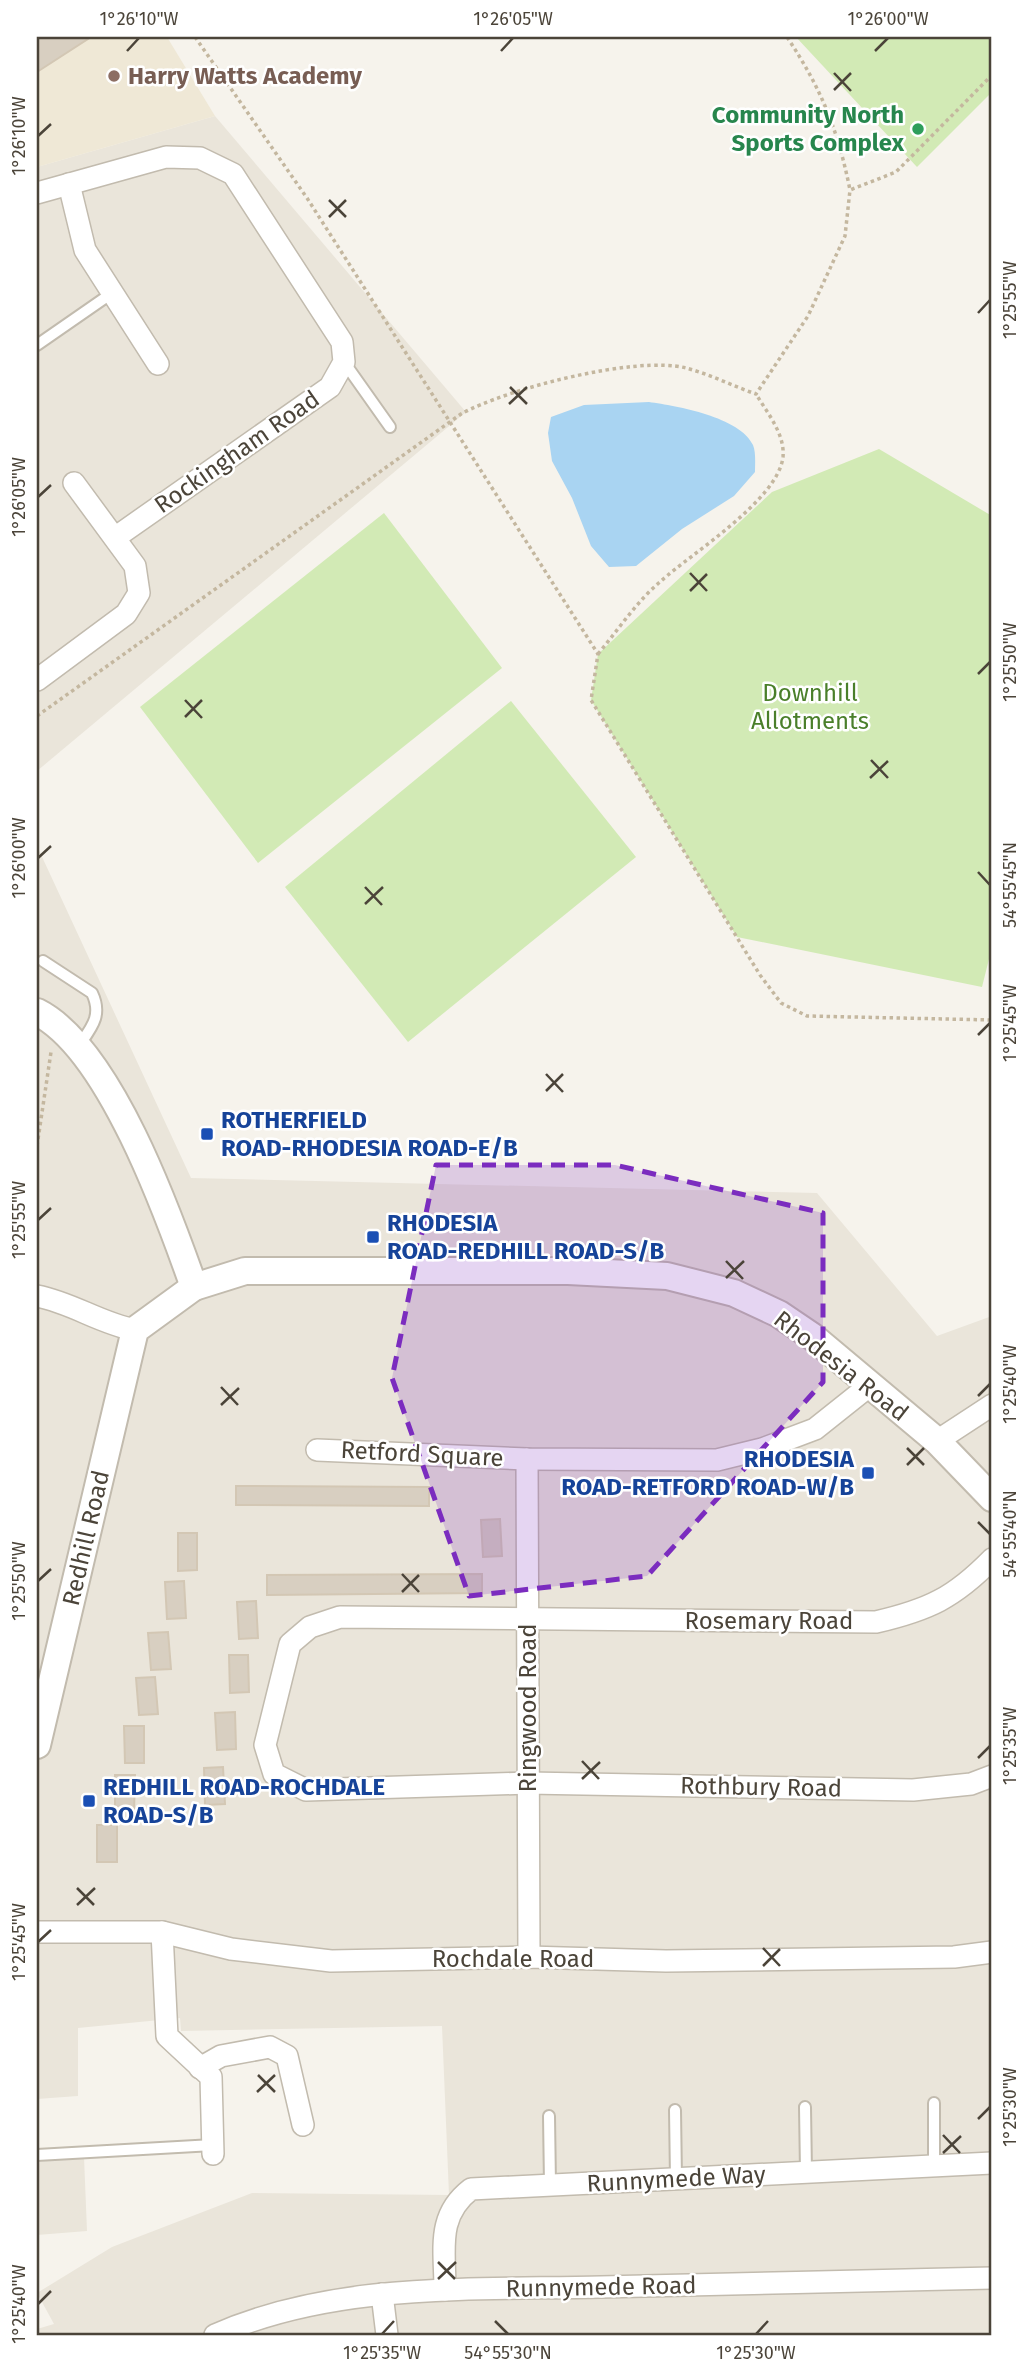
<svg xmlns="http://www.w3.org/2000/svg" width="1029" height="2372" viewBox="0 0 1029 2372" font-family="'Fira Sans',sans-serif">
<rect width="100%" height="100%" fill="#f6f3ec"/>
<g fill="#eae5da">
<polygon points="215,116 466,412 37,771 37,167"/>
<polygon points="37,846 191,1178 817,1193 937,1336 992,1316 992,2335 37,2335 37,2329 54,2324 37,2293 112,2247 252,2193 449,2195 442,2026 181,2031 180,2018 78,2028 78,2096 37,2099"/>
<polygon points="84,2157 87,2231 37,2235 37,2162"/>
</g>
<polygon fill="#efe8d6" points="37,37 167,37 215,116 37,167"/>
<g fill="#d2eab5">
<polygon points="796,37 992,37 992,92 917,167"/>
<polygon points="879,449 992,516 992,947 982,987 737,937 591,700 598,654 772,492"/>
<polygon points="384,513 502,668 258,863 140,707"/>
<polygon points="511,701 636,857 408,1042 285,887"/>
</g>
<path fill="#a9d4f2" d="M 649,402 C 677,406 740,417 753,445 C 756,452 755,464 755,472 L 734,496 L 682,529 L 636,566 L 609,567 L 591,546 L 572,498 L 552,461 L 548,433 L 551,417 L 584,405 Z"/>
<g fill="#d8cfc1" stroke="#d3c7b4" stroke-width="2">
<polygon points="37,37 91,37 37,72"/>
<polygon points="236,1486 429,1487 429,1506 236,1505"/>
<polygon points="500,1519 502,1556 483,1557 481,1520"/>
<polygon points="178,1533 197,1533 197,1570 178,1571"/>
<polygon points="482,1574 482,1593 267,1595 267,1575"/>
<polygon points="184,1581 186,1618 167,1619 165,1582"/>
<polygon points="256,1601 258,1638 239,1639 237,1602"/>
<polygon points="168,1632 171,1669 151,1670 148,1633"/>
<polygon points="229,1655 248,1655 249,1692 230,1693"/>
<polygon points="155,1677 158,1714 139,1715 136,1678"/>
<polygon points="235,1712 236,1749 217,1750 215,1713"/>
<polygon points="124,1726 144,1726 144,1763 125,1763"/>
<polygon points="223,1767 225,1804 205,1805 204,1768"/>
<polygon points="115,1775 135,1775 134,1812 115,1812"/>
<rect x="97" y="1825" width="20" height="37"/>
</g>
<g fill="none" stroke-linecap="round" stroke-linejoin="round">
<defs>
<g id="service">
<polyline points="37,345 112,293"/>
<polyline points="344,362 390,427"/>
<path d="M 43,961 L 92,993 C 103,1016 91,1028 78,1047"/>
<polyline points="934,2103 934,2166"/>
<polyline points="805,2107 806,2172"/>
<polyline points="675,2110 676,2179"/>
<polyline points="549,2116 550,2185"/>
<polyline points="37,2155 213,2145"/>
</g>
<g id="minor">
<polyline points="69,184 85,250 158,364"/>
<polyline points="37,193 166,157 200,158 233,174 342,342 344,362 330,387 116,537"/>
<polyline points="37,680 126,614 139,593 135,566 74,483"/>
<path d="M 37,1296 C 73,1303 99,1323 135,1330"/>
<polyline points="937,1441 992,1405"/>
<polyline points="317,1450 527,1459 717,1460 762,1449 815,1429 869,1386"/>
<polyline points="527,1459 529,1957"/>
<path d="M 992,1559 C 954,1598 928,1610 876,1622 L 340,1617 L 310,1627 L 290,1644 L 265,1745 L 274,1774 L 306,1790 L 528,1783 L 913,1790 L 971,1784 L 992,1776"/>
<polyline points="37,1932 162,1932 231,1949 331,1961 529,1957 666,1961 954,1957 992,1952"/>
<polyline points="162,1932 167,2036 211,2077 213,2154"/>
<polyline points="200,2068 221,2056 270,2047 287,2056 303,2125"/>
<path d="M 445,2290 C 445,2249 436,2216 471,2189 L 992,2163"/>
<polyline points="382,2294 387,2335"/>
<path d="M 215,2335 C 335,2282 472,2290 601,2287 C 731,2284 862,2281 992,2278"/>
</g>
<g id="tertiary">
<path d="M 37,1012 C 109,1048 168,1213 194,1287"/>
<polyline points="37,1745 135,1330 194,1287 245,1271 568,1271 667,1276 734,1293 779,1314 813,1337 937,1441 992,1498"/>
</g>
</defs>
<use href="#service" stroke="#c2bbae" stroke-width="14"/>
<use href="#minor" stroke="#c2bbae" stroke-width="24"/>
<use href="#tertiary" stroke="#c2bbae" stroke-width="30"/>
<g stroke="#c4b79f" stroke-width="3.5" stroke-dasharray="3.5 3.5" stroke-linecap="butt">
<polyline points="195,37 307,198 598,654 591,700 760,975 781,1003 807,1016 992,1020"/>
<path d="M 787,37 C 821,88 838,130 850,190 L 896,172 L 992,75"/>
<path d="M 598,654 C 618,630 637,601 661,581 C 692,553 778,500 783,457 C 785,434 768,414 756,394"/>
<path d="M 37,716 L 461,414 C 506,389 636,355 686,368 C 709,374 733,386 756,394 L 808,316 L 845,236 L 850,190"/>
<polyline points="37,1146 51,1052"/>
</g>
<use href="#service" stroke="#fff" stroke-width="10"/>
<use href="#minor" stroke="#fff" stroke-width="21"/>
<use href="#tertiary" stroke="#fff" stroke-width="26"/>
</g>
<path fill="#7b2cbf" fill-opacity="0.2" stroke="#7b2cbf" stroke-width="5" stroke-dasharray="14 9" stroke-linejoin="round" d="M 436,1165 L 615,1165 L 823,1213 L 823,1382 L 647,1576 L 469,1596 L 392,1378 Z"/>
<path fill="none" stroke="#4b4439" stroke-width="2.5" d="M 127,51 L 139,38M 501,51 L 513,38M 875,51 L 888,38M 834,73 L 851,91M 834,90 L 851,73M 38,136 L 51,124M 329,200 L 346,217M 329,217 L 346,200M 978,313 L 990,300M 510,387 L 527,404M 509,404 L 527,387M 38,497 L 51,485M 690,573 L 707,591M 690,591 L 707,574M 978,674 L 990,662M 185,700 L 202,718M 185,717 L 202,700M 871,760 L 888,778M 870,778 L 888,761M 38,858 L 51,846M 978,872 L 990,885M 365,887 L 382,905M 365,904 L 383,887M 978,1035 L 990,1023M 546,1074 L 563,1092M 546,1091 L 563,1074M 38,1220 L 51,1208M 726,1261 L 743,1279M 726,1278 L 744,1261M 221,1387 L 238,1405M 978,1396 L 990,1384M 221,1405 L 239,1388M 907,1448 L 924,1465M 907,1465 L 924,1448M 978,1522 L 990,1534M 402,1574 L 419,1592M 38,1581 L 51,1569M 402,1592 L 419,1575M 978,1758 L 990,1746M 582,1761 L 599,1779M 582,1779 L 600,1762M 77,1888 L 94,1905M 77,1905 L 95,1888M 38,1942 L 51,1930M 763,1948 L 780,1966M 763,1966 L 780,1949M 258,2075 L 275,2092M 257,2092 L 275,2075M 978,2119 L 990,2107M 943,2135 L 960,2153M 943,2153 L 961,2136M 438,2262 L 455,2279M 438,2279 L 456,2262M 38,2304 L 51,2291M 495,2321 L 508,2334M 382,2334 L 394,2321M 756,2334 L 768,2321"/>
<circle fill="#8d6e63" stroke="#fff" stroke-width="2.5" cx="114" cy="76" r="7"/>
<circle fill="#2e9e5b" stroke="#fff" stroke-width="2.5" cx="918" cy="129" r="7"/>
<g fill="#1a4fb4" stroke="#fff" stroke-width="2.5">
<rect x="200" y="1127" width="14" height="14" rx="3.5"/>
<rect x="366" y="1230" width="14" height="14" rx="3.5"/>
<rect x="861" y="1466" width="14" height="14" rx="3.5"/>
<rect x="82" y="1794" width="14" height="14" rx="3.5"/>
</g>
<g text-anchor="middle" dominant-baseline="central" stroke-width="5" stroke-linejoin="round" paint-order="stroke">
<g font-size="24" font-weight="bold" fill="#785e54" stroke="#fff" text-anchor="start">
<text x="128" y="76">Harry Watts Academy</text>
</g>
<g font-size="24" font-weight="bold" fill="#27864d" stroke="#fff" text-anchor="end">
<text x="904" y="115">Community North<tspan x="904" dy="28">Sports Complex</tspan></text>
</g>
<g font-size="24" fill="#4b4439" stroke="#fff">
<text transform="translate(237 452) rotate(-35)">Rockingham Road</text>
<text transform="translate(841 1366) rotate(38)">Rhodesia Road</text>
<text transform="translate(422 1454) rotate(3)">Retford Square</text>
<text transform="translate(86 1538) rotate(-77)">Redhill Road</text>
<text x="769" y="1621">Rosemary Road</text>
<text transform="translate(528 1708) rotate(-90)">Ringwood Road</text>
<text transform="translate(761 1787) rotate(1)">Rothbury Road</text>
<text x="513" y="1959">Rochdale Road</text>
<text transform="translate(676 2179) rotate(-3)">Runnymede Way</text>
<text transform="translate(601 2287) rotate(-1)">Runnymede Road</text>
</g>
<g font-size="24" fill="#4a7f2a" stroke="#fff">
<text x="810" y="693">Downhill<tspan x="810" dy="28">Allotments</tspan></text>
</g>
<g font-size="24" font-weight="bold" fill="#164399" stroke="#fff" text-anchor="start">
<text x="221" y="1120">ROTHERFIELD<tspan x="221" dy="28">ROAD-RHODESIA ROAD-E/B</tspan></text>
<text x="387" y="1223">RHODESIA<tspan x="387" dy="28">ROAD-REDHILL ROAD-S/B</tspan></text>
<text x="854" y="1459" text-anchor="end">RHODESIA<tspan x="854" dy="28">ROAD-RETFORD ROAD-W/B</tspan></text>
<text x="103" y="1787">REDHILL ROAD-ROCHDALE<tspan x="103" dy="28">ROAD-S/B</tspan></text>
</g>
</g>
<rect width="1029" height="2372" fill="none" stroke="#ffffff" stroke-width="77"/>
<rect x="38" y="38" width="952" height="2296" fill="none" stroke="#4b4439" stroke-width="2.5"/>
<g font-size="18" text-anchor="middle" fill="#4b4439">
<text x="139" y="25">1°26'10"W</text>
<text x="513" y="25">1°26'05"W</text>
<text x="888" y="25">1°26'00"W</text>
<text transform="translate(19 136) rotate(-90)" y="6">1°26'10"W</text>
<text transform="translate(1010 300) rotate(-90)" y="6">1°25'55"W</text>
<text transform="translate(19 497) rotate(-90)" y="6">1°26'05"W</text>
<text transform="translate(1010 662) rotate(-90)" y="6">1°25'50"W</text>
<text transform="translate(19 858) rotate(-90)" y="6">1°26'00"W</text>
<text transform="translate(1010 885) rotate(-90)" y="6">54°55'45"N</text>
<text transform="translate(1010 1023) rotate(-90)" y="6">1°25'45"W</text>
<text transform="translate(19 1220) rotate(-90)" y="6">1°25'55"W</text>
<text transform="translate(1010 1384) rotate(-90)" y="6">1°25'40"W</text>
<text transform="translate(1010 1534) rotate(-90)" y="6">54°55'40"N</text>
<text transform="translate(19 1581) rotate(-90)" y="6">1°25'50"W</text>
<text transform="translate(1010 1746) rotate(-90)" y="6">1°25'35"W</text>
<text transform="translate(19 1942) rotate(-90)" y="6">1°25'45"W</text>
<text transform="translate(1010 2107) rotate(-90)" y="6">1°25'30"W</text>
<text transform="translate(19 2304) rotate(-90)" y="6">1°25'40"W</text>
<text x="382" y="2359">1°25'35"W</text>
<text x="508" y="2359">54°55'30"N</text>
<text x="756" y="2359">1°25'30"W</text>
</g>
</svg>
